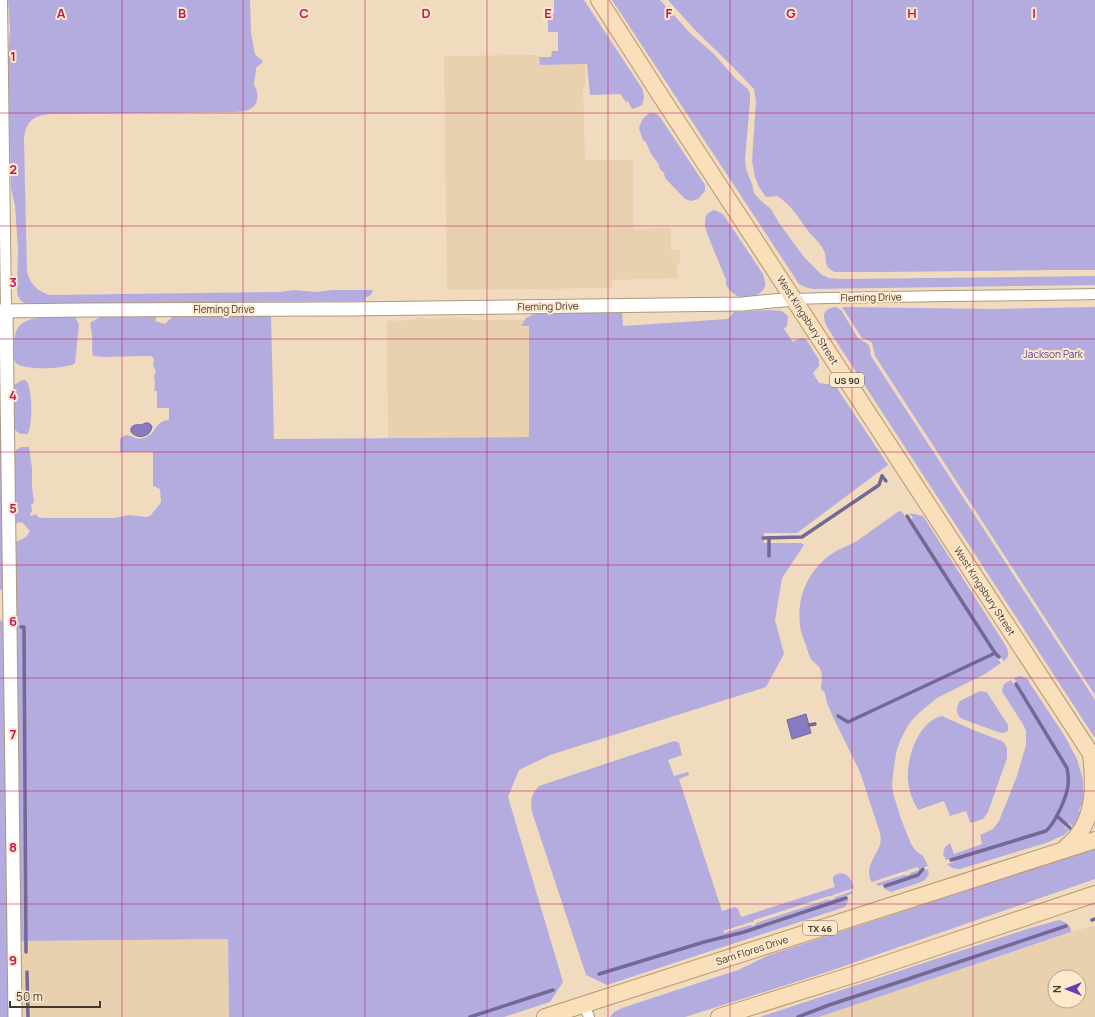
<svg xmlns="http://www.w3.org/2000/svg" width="1095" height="1017" viewBox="0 0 1095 1017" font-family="Manrope,sans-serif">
<rect width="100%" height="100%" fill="#f0dbbf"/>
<g fill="#e9d0ae" fill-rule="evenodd">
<polygon points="539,55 540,65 585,64 585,87 583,88 585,160 633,160 633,229 671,228 671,250 680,250 680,263 677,263 678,278 612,280 612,288 447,290 444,56"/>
<polygon points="418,317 432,319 458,317 475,320 525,320 521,326 529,326 530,437 388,438 387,321 413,320"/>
<path d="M 1091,926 L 1095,927 L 1095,1017 L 819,1017 ZM 1055,977 L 1079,977 L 1079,1001 L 1055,1001 Z"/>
<polygon points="228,939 229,1017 22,1017 20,941"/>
</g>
<g fill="#b4acdf">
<path d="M 8,0 L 250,0 L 251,33 L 255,54 L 258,57 L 262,60 L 263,62 L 256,68 C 256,74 254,79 254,84 C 255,87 257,90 257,93 C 259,110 247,111 234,112 L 50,114 C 32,116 25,122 24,141 L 27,271 C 30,284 36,290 49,295 L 280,292 L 293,290 L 317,292 L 332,290 L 373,290 L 371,295 L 365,298 L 366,301 L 96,303 L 51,303 L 29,304 L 24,303 L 21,301 L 18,296 L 17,291 L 18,248 L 15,206 L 11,188 L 8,59 L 10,29 Z"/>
<polygon points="554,0 584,0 643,90 644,98 642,105 638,107 632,109 628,101 626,102 620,94 590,95 587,64 540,65 539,57 551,57 552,51 558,51 558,32 548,32 548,14 554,14"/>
<polygon points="612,0 660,0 691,34 713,53 735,78 748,89 750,94 750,101 745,159 746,169 752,184 754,193 760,200 771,209 779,223 804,257 822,275 829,278 840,279 1095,276 1095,285 813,289 805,287 799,284"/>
<path d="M 668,0 L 1095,0 L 1095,270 C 1008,270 922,272 835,272 C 821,266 829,259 823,249 C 820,243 814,238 809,232 C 798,218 793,206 777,196 L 766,197 L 759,187 L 755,177 L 752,161 L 756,101 L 754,89 L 731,65 L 695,30 Z"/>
<path d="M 649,113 C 654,113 657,113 660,117 L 705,185 L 705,191 L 698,199 L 691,201 L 685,199 L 665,178 L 664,173 L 660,169 L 658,163 L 651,154 L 646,142 L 643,140 L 639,128 L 642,120 Z"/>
<path d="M 714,210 L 723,214 L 763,274 C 764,278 766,282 765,286 C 762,297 740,301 733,293 C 730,291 726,286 726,283 C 725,277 728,282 725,277 C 718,261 711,244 705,227 C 705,218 705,213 714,210 Z"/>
<path d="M 836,307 L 841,310 L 858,338 C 862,342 870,342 870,349 C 871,351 870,354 871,356 L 1095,700 L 1095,738 C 1006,601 916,465 827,327 C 822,316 822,309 836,307 Z"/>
<polygon points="842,307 994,309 1095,307 1095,695 875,356 872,343 870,341 862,338"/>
<path d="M 769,310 L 782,311 L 788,316 L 787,326 L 784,329 L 793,342 C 798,339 800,337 806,339 L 819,360 L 819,366 L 813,373 L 819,383 L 835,385 L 888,465 L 797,533 L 764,533 L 764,543 L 801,543 L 804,545 L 782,578 L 775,620 L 784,654 L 766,687 L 550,755 L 519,770 L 508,797 L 563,982 L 550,1002 L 504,1017 L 229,1017 L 228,939 L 20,941 L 18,681 L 16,542 L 26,537 L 30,531 L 23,523 L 19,522 L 15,525 L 15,483 L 13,458 L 16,450 L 21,447 L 29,447 L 29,448 L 32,468 L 32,487 L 34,503 L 31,504 L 32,511 L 30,515 L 31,516 L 36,514 L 38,517 L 43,518 L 114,518 L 130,515 L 146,517 L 150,516 L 160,504 L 161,501 L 160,489 L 153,486 L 153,452 L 120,452 L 120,439 C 129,429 134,442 144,438 C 157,434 154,421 169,420 L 169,408 L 157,408 L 157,391 L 154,391 L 155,384 L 154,375 L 156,372 L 153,365 L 154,359 L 151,356 L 145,356 L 104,357 L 93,356 C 91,349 93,342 92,335 C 92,330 89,327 91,322 L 97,319 L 100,316 L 157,314 L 155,321 L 165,324 L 174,315 L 271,314 L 274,439 L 529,437 L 529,326 L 521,326 L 526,318 L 536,313 L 622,312 L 623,326 L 728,319 L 734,312 Z"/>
<path d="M 54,316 L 72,316 L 76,318 L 79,325 L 75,363 C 68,369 24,371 16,363 C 13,359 14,354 14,349 C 13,318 29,319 54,316 Z"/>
<polygon points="0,333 4,583 2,589 0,591"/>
<path d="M 22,380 L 25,380 L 28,383 C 32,397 33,419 28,434 C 22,434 16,434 14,427 L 13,387 L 14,385 Z"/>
<path d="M 899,511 L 902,512 L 908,521 L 913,518 L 909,513 L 923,516 L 1004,643 C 1008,649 1011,656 1004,661 L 999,656 L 997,658 L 1001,663 L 985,674 L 937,698 L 920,712 L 911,721 L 906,729 L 901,739 L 897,749 L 894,766 L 892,784 L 893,793 L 901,819 L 911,844 L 916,851 L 923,856 L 928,866 L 921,868 L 922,871 L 928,869 L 929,874 L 925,880 L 921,882 L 891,892 L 883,888 L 888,887 L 887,884 L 879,886 L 875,884 L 904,875 L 909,875 L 910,873 L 919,870 L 918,867 L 908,870 L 906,872 L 905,871 L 872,882 L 871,881 C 870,878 869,875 869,871 C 870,857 884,849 880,833 L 860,772 L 834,719 L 827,703 L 825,693 L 821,689 C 821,683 823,677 821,671 C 819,665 815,664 811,659 C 810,658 802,634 801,631 C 795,601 806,573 830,555 C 838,549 848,546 857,541 C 871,531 885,521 899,511 Z"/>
<polygon points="0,619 4,625 10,1017 0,1017"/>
<path d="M 1020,676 L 1028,679 L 1029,682 L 1064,735 L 1077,759 L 1083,780 L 1083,806 L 1080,807 L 1079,811 L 1081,814 L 1076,823 L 1073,827 L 1069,823 L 1064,827 L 1069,830 L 1064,835 L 1046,843 L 960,869 C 954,869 951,868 947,864 L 954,862 L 953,858 L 946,860 L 943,854 L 945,847 L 950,843 L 954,854 L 982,844 L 980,835 L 993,829 L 999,821 L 1017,776 L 1026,745 L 1026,731 L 1024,726 L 1003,693 L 1002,690 L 1004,684 L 1011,680 L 1015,686 L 1018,685 L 1014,678 Z"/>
<path d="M 980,691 L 986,692 L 988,694 L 1008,725 L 1008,730 L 1006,732 L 1001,733 L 962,719 C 955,714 956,707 960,701 Z"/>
<path d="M 942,716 L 951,720 L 973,730 L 1002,741 L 1005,744 L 1007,748 L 1007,758 L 988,812 L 983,819 L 971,823 L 970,822 L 966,811 L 950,816 L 944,801 L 918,810 C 913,801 909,791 908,781 C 906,759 918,721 942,716 Z"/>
<path d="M 674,741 L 678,742 L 679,743 L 682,755 L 668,760 L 674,776 L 688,772 L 689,774 L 689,775 L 679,779 L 722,911 L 735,907 L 738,909 L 741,917 L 835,887 L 833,881 L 833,877 C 844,868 851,877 854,888 L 833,895 L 832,896 L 829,896 L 754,920 L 753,922 L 751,922 L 723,931 L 724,933 L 750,925 L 752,926 L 755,925 L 756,923 L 829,899 L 830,900 L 834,899 L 835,897 L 853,891 L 851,894 L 841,898 L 842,901 L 849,899 L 845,907 L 607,985 L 586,975 L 532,812 C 530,800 531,795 539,786 Z"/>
<polygon points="1095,848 1095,879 824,973 685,1017 610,1017 614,1012 622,1008 738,970 769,955 1020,873"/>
<path d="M 1059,920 C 1066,922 1071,925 1071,932 L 819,1017 L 760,1017 L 1027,929 Z"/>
</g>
<g fill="#887bc2" stroke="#736896">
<path d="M 145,423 L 149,423 L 152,426 C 151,437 138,440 131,432 L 131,428 C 135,422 140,427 145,423 Z"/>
<polygon points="806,714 811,733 792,739 787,720"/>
</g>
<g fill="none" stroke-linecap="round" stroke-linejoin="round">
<g stroke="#736896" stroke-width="3.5">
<polyline points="882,476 886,481"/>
<polyline points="907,516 995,653"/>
<polyline points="763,538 802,537 879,485 882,476"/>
<polyline points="769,538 769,556"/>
<polyline points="21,627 24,627 26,952"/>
<polyline points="838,716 848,722 991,655 995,653 999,657"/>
<polyline points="809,725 815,724"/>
<polyline points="1057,816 1070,828"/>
<path d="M 951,860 L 1046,831 C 1055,823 1067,797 1068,785 C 1069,779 1068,774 1067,768 L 1016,684"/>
<polyline points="885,886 918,875 923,869"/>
<polyline points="1092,920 1095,919"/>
<polyline points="27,972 28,1017"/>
<polyline points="599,974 704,942 744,932 846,898"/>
<polyline points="470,1017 553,990"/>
<polyline points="798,1017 829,1005 896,983 1066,926"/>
</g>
<defs>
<g id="minor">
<polyline points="2,0 6,311"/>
<path d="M 794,299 C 895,296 995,296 1095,294"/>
<polyline points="584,1004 589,1017"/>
</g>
<g id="tertiary">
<polyline points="0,311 85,310 348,309 742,304 794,299"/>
<polyline points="6,311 15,1017"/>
</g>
<g id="primary">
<polyline points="599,0 662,98 1095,760"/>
<path d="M 1066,847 C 1095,825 1095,788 1091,754"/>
<polyline points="545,1017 1095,840"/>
<polyline points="719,1017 862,972 1095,894"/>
</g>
</defs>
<use href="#minor" stroke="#ac997f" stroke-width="12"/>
<use href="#tertiary" stroke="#ac997f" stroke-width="15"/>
<use href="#primary" stroke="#b7986c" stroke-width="18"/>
<use href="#minor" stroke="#fff" stroke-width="10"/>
<use href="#tertiary" stroke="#fff" stroke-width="13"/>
<use href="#primary" stroke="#fadfbb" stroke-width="16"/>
</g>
<path fill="none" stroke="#c2185b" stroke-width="1" stroke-opacity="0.55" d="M 122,0 L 122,1017M 243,0 L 243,1017M 365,0 L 365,1017M 487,0 L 487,1017M 608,0 L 608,1017M 730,0 L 730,1017M 852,0 L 852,1017M 973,0 L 973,1017M 0,113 L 1095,113M 0,226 L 1095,226M 0,339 L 1095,339M 0,452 L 1095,452M 0,565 L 1095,565M 0,678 L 1095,678M 0,791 L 1095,791M 0,904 L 1095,904"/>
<g text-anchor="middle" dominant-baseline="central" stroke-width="4" stroke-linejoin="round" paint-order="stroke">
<g fill="#fde8cc" stroke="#7a6e5e" stroke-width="1">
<rect x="830" y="373" width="34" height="14" rx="3"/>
<rect x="803" y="921" width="34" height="14" rx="3"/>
</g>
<g font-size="9" font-weight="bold" fill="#423a2f">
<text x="847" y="380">US 90</text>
<text x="820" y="928">TX 46</text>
</g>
<g font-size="10" fill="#423a2f" stroke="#fde8cc">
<text transform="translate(871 297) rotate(-1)">Fleming Drive</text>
<text transform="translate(548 306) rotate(-1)">Fleming Drive</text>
<text x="224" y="309">Fleming Drive</text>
<text transform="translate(808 320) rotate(57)">West Kingsbury Street</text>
<text transform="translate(985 591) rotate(57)">West Kingsbury Street</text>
<text transform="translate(752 950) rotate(-18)">Sam Flores Drive</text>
</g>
<g font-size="10" fill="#59449a" stroke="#fde8cc">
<text x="1053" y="354">Jackson Park</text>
</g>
</g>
<g font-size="13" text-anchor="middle" font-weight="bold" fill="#c2185b" stroke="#fde8cc" stroke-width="4" stroke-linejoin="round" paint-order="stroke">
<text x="61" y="18">A</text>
<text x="182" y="18">B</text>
<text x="304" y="18">C</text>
<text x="426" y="18">D</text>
<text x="548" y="18">E</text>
<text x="669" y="18">F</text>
<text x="791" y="18">G</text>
<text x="912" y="18">H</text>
<text x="1034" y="18">I</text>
<text x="13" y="61">1</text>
<text x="13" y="174">2</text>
<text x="13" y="287">3</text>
<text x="13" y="400">4</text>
<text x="13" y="513">5</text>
<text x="13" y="626">6</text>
<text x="13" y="739">7</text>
<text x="13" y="852">8</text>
<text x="13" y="965">9</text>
</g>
<g transform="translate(1067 989) rotate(270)"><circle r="19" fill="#fde8cc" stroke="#b2a28d"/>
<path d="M0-3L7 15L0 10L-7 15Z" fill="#613eb6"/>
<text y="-6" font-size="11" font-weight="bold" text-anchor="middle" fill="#423a2f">N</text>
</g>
<path d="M10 1001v6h90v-6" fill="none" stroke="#423a2f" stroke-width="2"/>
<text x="16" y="1001" font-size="12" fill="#423a2f" stroke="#fde8cc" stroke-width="3" paint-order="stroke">50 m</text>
</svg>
